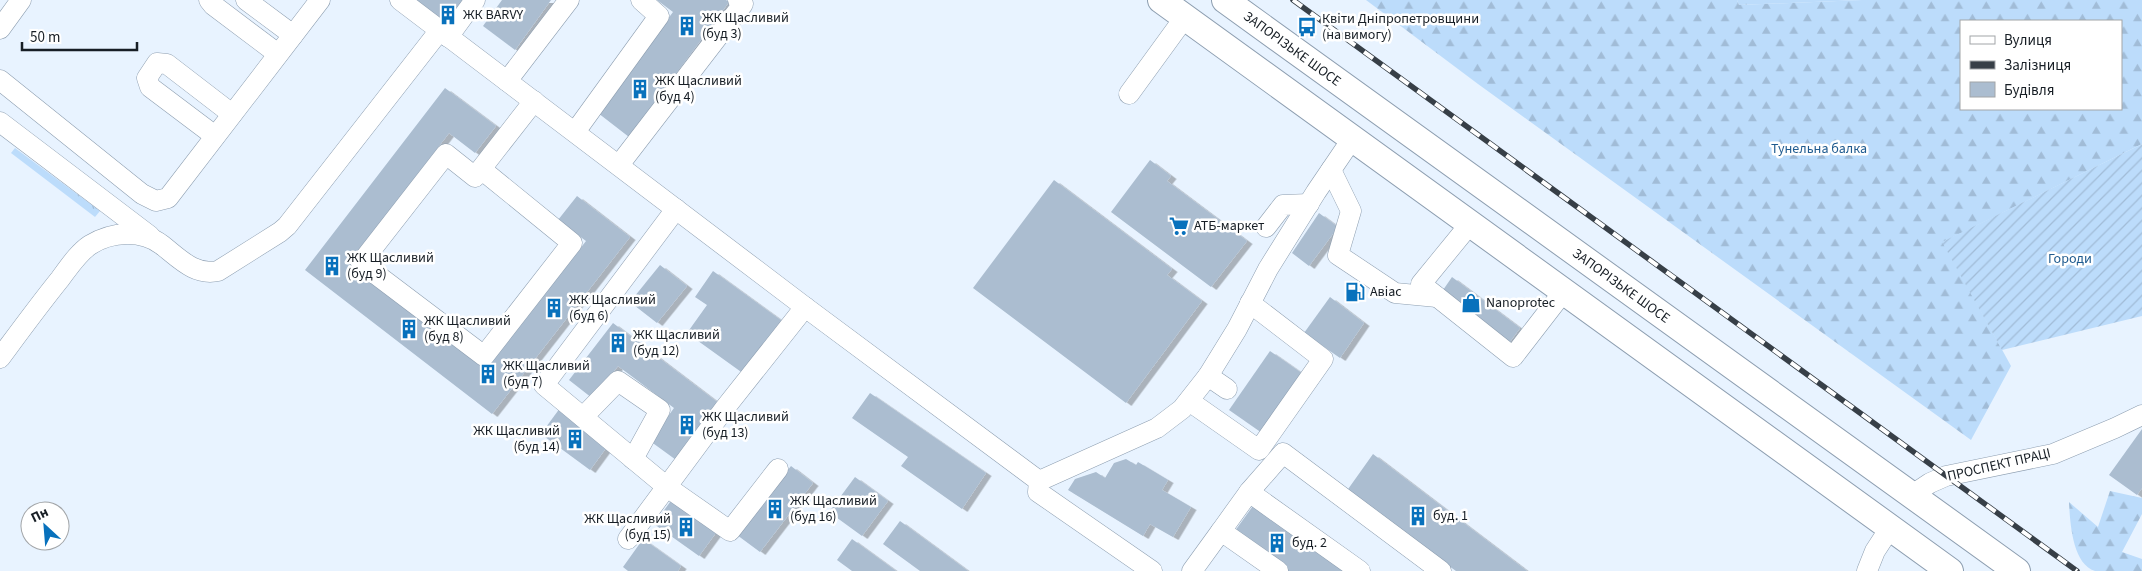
<svg xmlns="http://www.w3.org/2000/svg" width="2142" height="571" viewBox="0 0 2142 571" font-family="'Source Sans 3',sans-serif">
<defs>
<pattern id="grass-tufts" width="24" height="20" patternUnits="userSpaceOnUse" patternTransform="scale(1.25)"><rect width="24" height="20" fill="#bcdcfb"/><path d="M3 7l-1-3M5 7V3M7 7l1-3M15 17l-1-3M17 17v-4M19 17l1-3" fill="none" stroke="#a1bcd7"/></pattern>
<pattern id="forest-firs" width="22" height="20" patternUnits="userSpaceOnUse" patternTransform="scale(1.25)"><rect width="22" height="20" fill="#bcdcfb"/><path d="M5 1l3.5 6h-7zM16 11l3.5 6h-7z" fill="#a1bcd7"/></pattern>
<pattern id="garden-furrows" width="10" height="10" patternUnits="userSpaceOnUse" patternTransform="scale(1.25)"><rect width="10" height="10" fill="#bcdcfb"/><path d="M-1 1l2-2M0 10L10 0M9 11l2-2" fill="none" stroke="#a1bcd7"/></pattern>
<filter id="shadow"><feDropShadow dx="5.5" dy="3" stdDeviation="0" flood-color="#0004"/></filter>
</defs>
<rect width="100%" height="100%" fill="#e8f3ff"/>
<g fill="url(#grass-tufts)">
<polygon points="1737,0 1862,0 1739,5"/>
<polygon points="15,148 100,211 95,217 11,153"/>
</g>
<g fill="url(#forest-firs)" fill-rule="evenodd">
<path d="M 1366,0 L 1737,0 L 1739,5 L 1862,0 L 2142,0 L 2142,144 L 1943,242 L 2011,366 L 1971,440 L 1478,84 ZM 1961,21 L 2121,21 L 2121,109 L 1961,109 Z"/>
<path d="M 2110,491 L 2142,498 L 2142,514 L 2122,552 L 2142,559 L 2142,571 C 2131,571 2105,571 2095,571 C 2072,564 2070,521 2069,502 L 2098,527 Z"/>
</g>
<polygon fill="url(#garden-furrows)" points="2142,144 2142,316 2002,350 1942,242"/>
<g fill="#abbdd0" filter="url(#shadow)">
<polygon points="413,0 475,0 452,29"/>
<polygon points="502,0 551,0 515,50 483,26"/>
<polygon points="657,0 726,0 729,2 629,137 598,113 673,12"/>
<polygon points="445,88 496,126 475,153 449,133 350,262 487,368 586,241 558,220 577,196 630,237 492,414 305,270"/>
<polygon points="1150,160 1171,176 1167,181 1247,241 1211,287 1111,212"/>
<polygon points="1054,180 1172,269 1167,275 1202,301 1126,403 973,288"/>
<polygon points="1319,213 1338,227 1309,266 1292,253"/>
<polygon points="660,265 687,286 657,323 630,302"/>
<polygon points="713,271 782,321 744,374 687,333 707,305 695,297"/>
<polygon points="1452,277 1520,328 1509,343 1441,293"/>
<polygon points="1330,297 1364,323 1340,358 1304,333"/>
<polygon points="613,323 725,408 683,465 650,441 674,408 618,366 592,398 569,380"/>
<polygon points="1270,351 1303,374 1262,433 1229,410"/>
<polygon points="870,393 986,473 962,509 901,466 908,457 852,418"/>
<polygon points="560,408 609,444 590,470 541,434"/>
<polygon points="2142,429 2142,488 2137,495 2109,475"/>
<polygon points="1373,454 1432,499 1527,571 1456,571 1346,492"/>
<polygon points="1126,459 1136,465 1138,462 1168,480 1162,490 1191,507 1173,537 1150,524 1143,536 1068,490 1075,479 1096,472 1105,478 1114,463"/>
<polygon points="791,466 813,483 760,552 737,535"/>
<polygon points="855,477 888,501 862,536 829,512"/>
<polygon points="673,498 718,530 699,556 654,524"/>
<polygon points="1255,503 1352,571 1283,571 1232,535"/>
<polygon points="900,521 968,571 920,571 883,544"/>
<polygon points="643,539 681,566 678,571 628,571 623,567"/>
<polygon points="852,539 896,571 852,571 837,560"/>
</g>
<g fill="none" stroke-linecap="round" stroke-linejoin="round">
<defs>
<g id="minor">
<polyline points="209,0 213,5 278,54"/>
<polyline points="246,0 293,35"/>
<polyline points="400,0 805,307 1039,481 1038,492 1152,571"/>
<polyline points="0,29 21,0"/>
<polyline points="448,37 475,0"/>
<polyline points="0,80 142,194 156,201 168,198 320,0"/>
<polyline points="507,81 569,0"/>
<polyline points="1129,94 1185,17"/>
<polyline points="0,122 150,236"/>
<polyline points="575,132 659,16 641,0"/>
<polyline points="215,136 150,87 147,78 157,63 167,64 232,114"/>
<polyline points="619,165 743,4 738,0"/>
<polyline points="481,169 572,243 484,356 361,263 446,154 475,177 481,169 534,101"/>
<polyline points="1331,170 1351,211 1338,255 1395,293 1437,297"/>
<polyline points="676,209 544,385 667,487 730,531 778,469"/>
<polyline points="1470,224 1421,284 1513,357 1564,291"/>
<polyline points="1266,227 1283,205 1309,204"/>
<path d="M 0,358 C 20,331 39,305 60,279 C 69,267 78,253 90,245 C 112,231 142,230 162,245 C 180,259 195,276 218,271 L 280,232 L 287,226 L 440,30"/>
<polyline points="1208,376 1227,389"/>
<polyline points="1189,401 1259,450 1323,359 1250,303"/>
<polyline points="583,417 618,381 660,410 633,459"/>
<polyline points="1039,481 1157,428 1182,409 1208,376 1237,329 1268,269 1316,192 1352,139"/>
<polyline points="1249,492 1360,571"/>
<polyline points="1912,495 1930,483 1946,476 2053,454 2115,428 2142,415"/>
<polyline points="1221,531 1249,492 1283,453 1441,571"/>
<polyline points="628,539 725,408 805,307"/>
<polyline points="1192,571 1221,531 1278,571"/>
<polyline points="1867,571 1875,551 1890,528"/>
</g>
<g id="major">
<polyline points="1161,0 1950,571"/>
<polyline points="1225,0 2017,571"/>
</g>
</defs>
<use href="#minor" stroke="#8d9eb0" stroke-width="21"/>
<use href="#major" stroke="#8d9eb0" stroke-width="28"/>
<use href="#minor" stroke="#fff" stroke-width="20"/>
<use href="#major" stroke="#fff" stroke-width="26"/>
<defs>
<polyline id="rail" points="1293,0 2077,571"/>
</defs>
<use href="#rail" stroke="#373f47" stroke-width="5.5"/>
<use href="#rail" stroke="#fff" stroke-width="4" stroke-dasharray="11" stroke-linecap="butt"/>
</g>
<defs>
<symbol id="building-bare" viewBox="-9 -9 18 18"><path d="M-4-6H4V6H1V3H-1V6H-4ZM-2.5-4.3h1.7v1.8h-1.7ZM.8-4.3h1.7v1.8H.8ZM-2.5-1h1.7V.8h-1.7ZM.8-1h1.7V.8H.8Z" fill="#0871bc" stroke="#fff" stroke-width="2.5" paint-order="stroke"/></symbol>
<symbol id="bus-bare" viewBox="-9 -9 18 18"><path d="M-5-6H5V4H4V6H2V4H-2V6H-4V4H-5ZM-3.5-4V0h7V-4ZM-3.5 1.2v1.5H-2V1.2ZM2 1.2v1.5H3.5V1.2Z" fill="#0871bc" stroke="#fff" stroke-width="2.5" paint-order="stroke"/></symbol>
<symbol id="supermarket-bare" viewBox="-9 -9 18 18"><path d="M-6-5.5h2.5l.6 2H6L4.5 2H-2.5L-4.4-4H-6ZM-1.5 3.2a1.3 1.3 0 1 0 .1 0ZM3 3.2a1.3 1.3 0 1 0 .1 0Z" fill="#0871bc" stroke="#fff" stroke-width="2.5" paint-order="stroke"/></symbol>
<symbol id="fuel-bare" viewBox="-9 -9 18 18"><path d="M-5.5-6h7V0h2V4h1.3V-2.5L3-4.5l.8-.8L6-3V5H2.5V1h-1V6h-7ZM-4.2-4.7v3.2H.2V-4.7Z" fill="#0871bc" stroke="#fff" stroke-width="2.5" paint-order="stroke"/></symbol>
<symbol id="shop-bare" viewBox="-9 -9 18 18"><path d="M-5-2.5h2.3a2.7 3.5 0 0 1 5.4 0H5L5.5 6h-11ZM-1.5-2.5h3a1.5 2.3 0 0 0-3 0Z" fill="#0871bc" stroke="#fff" stroke-width="2.5" paint-order="stroke"/></symbol>
</defs>
<g fill-rule="evenodd">
<use href="#building-bare" x="434" y="1" width="28" height="28"/>
<use href="#building-bare" x="673" y="12" width="28" height="28"/>
<use href="#bus-bare" x="1293" y="13" width="28" height="28"/>
<use href="#building-bare" x="626" y="75" width="28" height="28"/>
<use href="#supermarket-bare" x="1165" y="212" width="28" height="28"/>
<use href="#building-bare" x="318" y="252" width="28" height="28"/>
<use href="#fuel-bare" x="1341" y="278" width="28" height="28"/>
<use href="#shop-bare" x="1457" y="289" width="28" height="28"/>
<use href="#building-bare" x="540" y="294" width="28" height="28"/>
<use href="#building-bare" x="395" y="315" width="28" height="28"/>
<use href="#building-bare" x="604" y="329" width="28" height="28"/>
<use href="#building-bare" x="474" y="360" width="28" height="28"/>
<use href="#building-bare" x="673" y="411" width="28" height="28"/>
<use href="#building-bare" x="561" y="425" width="28" height="28"/>
<use href="#building-bare" x="761" y="495" width="28" height="28"/>
<use href="#building-bare" x="1404" y="502" width="28" height="28"/>
<use href="#building-bare" x="672" y="513" width="28" height="28"/>
<use href="#building-bare" x="1263" y="529" width="28" height="28"/>
</g>
<g text-anchor="middle" dominant-baseline="central" stroke-width="5" stroke-linejoin="round" paint-order="stroke">
<g font-size="14" fill="#171e25" stroke="#fff" text-anchor="start">
<text x="463" y="15">ЖК BARVY</text>
<text x="702" y="18">ЖК Щасливий<tspan x="702" dy="16">(буд 3)</tspan></text>
<text x="1322" y="19">Квіти Дніпропетровщини<tspan x="1322" dy="16">(на вимогу)</tspan></text>
<text x="655" y="81">ЖК Щасливий<tspan x="655" dy="16">(буд 4)</tspan></text>
<text x="1194" y="226">АТБ-маркет</text>
<text x="347" y="258">ЖК Щасливий<tspan x="347" dy="16">(буд 9)</tspan></text>
<text x="1370" y="292">Авіас</text>
<text x="569" y="300">ЖК Щасливий<tspan x="569" dy="16">(буд 6)</tspan></text>
<text x="1486" y="303">Nanoprotec</text>
<text x="424" y="321">ЖК Щасливий<tspan x="424" dy="16">(буд 8)</tspan></text>
<text x="633" y="335">ЖК Щасливий<tspan x="633" dy="16">(буд 12)</tspan></text>
<text x="503" y="366">ЖК Щасливий<tspan x="503" dy="16">(буд 7)</tspan></text>
<text x="702" y="417">ЖК Щасливий<tspan x="702" dy="16">(буд 13)</tspan></text>
<text x="560" y="431" text-anchor="end">ЖК Щасливий<tspan x="560" dy="16">(буд 14)</tspan></text>
<text x="790" y="501">ЖК Щасливий<tspan x="790" dy="16">(буд 16)</tspan></text>
<text x="1433" y="516">буд. 1</text>
<text x="671" y="519" text-anchor="end">ЖК Щасливий<tspan x="671" dy="16">(буд 15)</tspan></text>
<text x="1292" y="543">буд. 2</text>
</g>
<g font-size="14" fill="#171e25" stroke="#fff">
<text transform="translate(1292 49) rotate(36)">ЗАПОРІЗЬКЕ ШОСЕ</text>
<text transform="translate(1621 286) rotate(36)">ЗАПОРІЗЬКЕ ШОСЕ</text>
<text transform="translate(1999 465) rotate(-13)">ПРОСПЕКТ ПРАЦІ</text>
</g>
<g font-size="14" fill="#1f5b8f" stroke="#fff">
<text x="1819" y="149">Тунельна балка</text>
<text x="2070" y="259">Городи</text>
</g>
</g>
<rect x="1960" y="20" width="162" height="90" fill="#ffffff" stroke="#a2a5a8"/>
<rect x="1970" y="36" width="25" height="8" fill="#ffffff" stroke="#a2a5a8"/>
<text x="2004" y="45" font-size="15" fill="#171e25">Вулиця</text>
<rect x="1970" y="61" width="25" height="8" fill="#373f47" stroke="#a2a5a8"/>
<text x="2004" y="70" font-size="15" fill="#171e25">Залізниця</text>
<rect x="1970" y="82" width="25" height="15" fill="#abbdd0" stroke="#a2a5a8"/>
<text x="2004" y="95" font-size="15" fill="#171e25">Будівля</text>
<g transform="translate(45 526) rotate(334)"><circle r="24" fill="#ffffff" stroke="#a2a5a8"/>
<path d="M0-4L9 19L0 12L-9 19Z" fill="#0871bc"/>
<text y="-8" font-size="14" font-weight="bold" text-anchor="middle" fill="#171e25">Пн</text>
</g>
<path d="M22 42v8h115v-8" fill="none" stroke="#171e25" stroke-width="2.5"/>
<text x="30" y="42" font-size="15" fill="#171e25" stroke="#ffffff" stroke-width="4" paint-order="stroke">50 m</text>
</svg>
